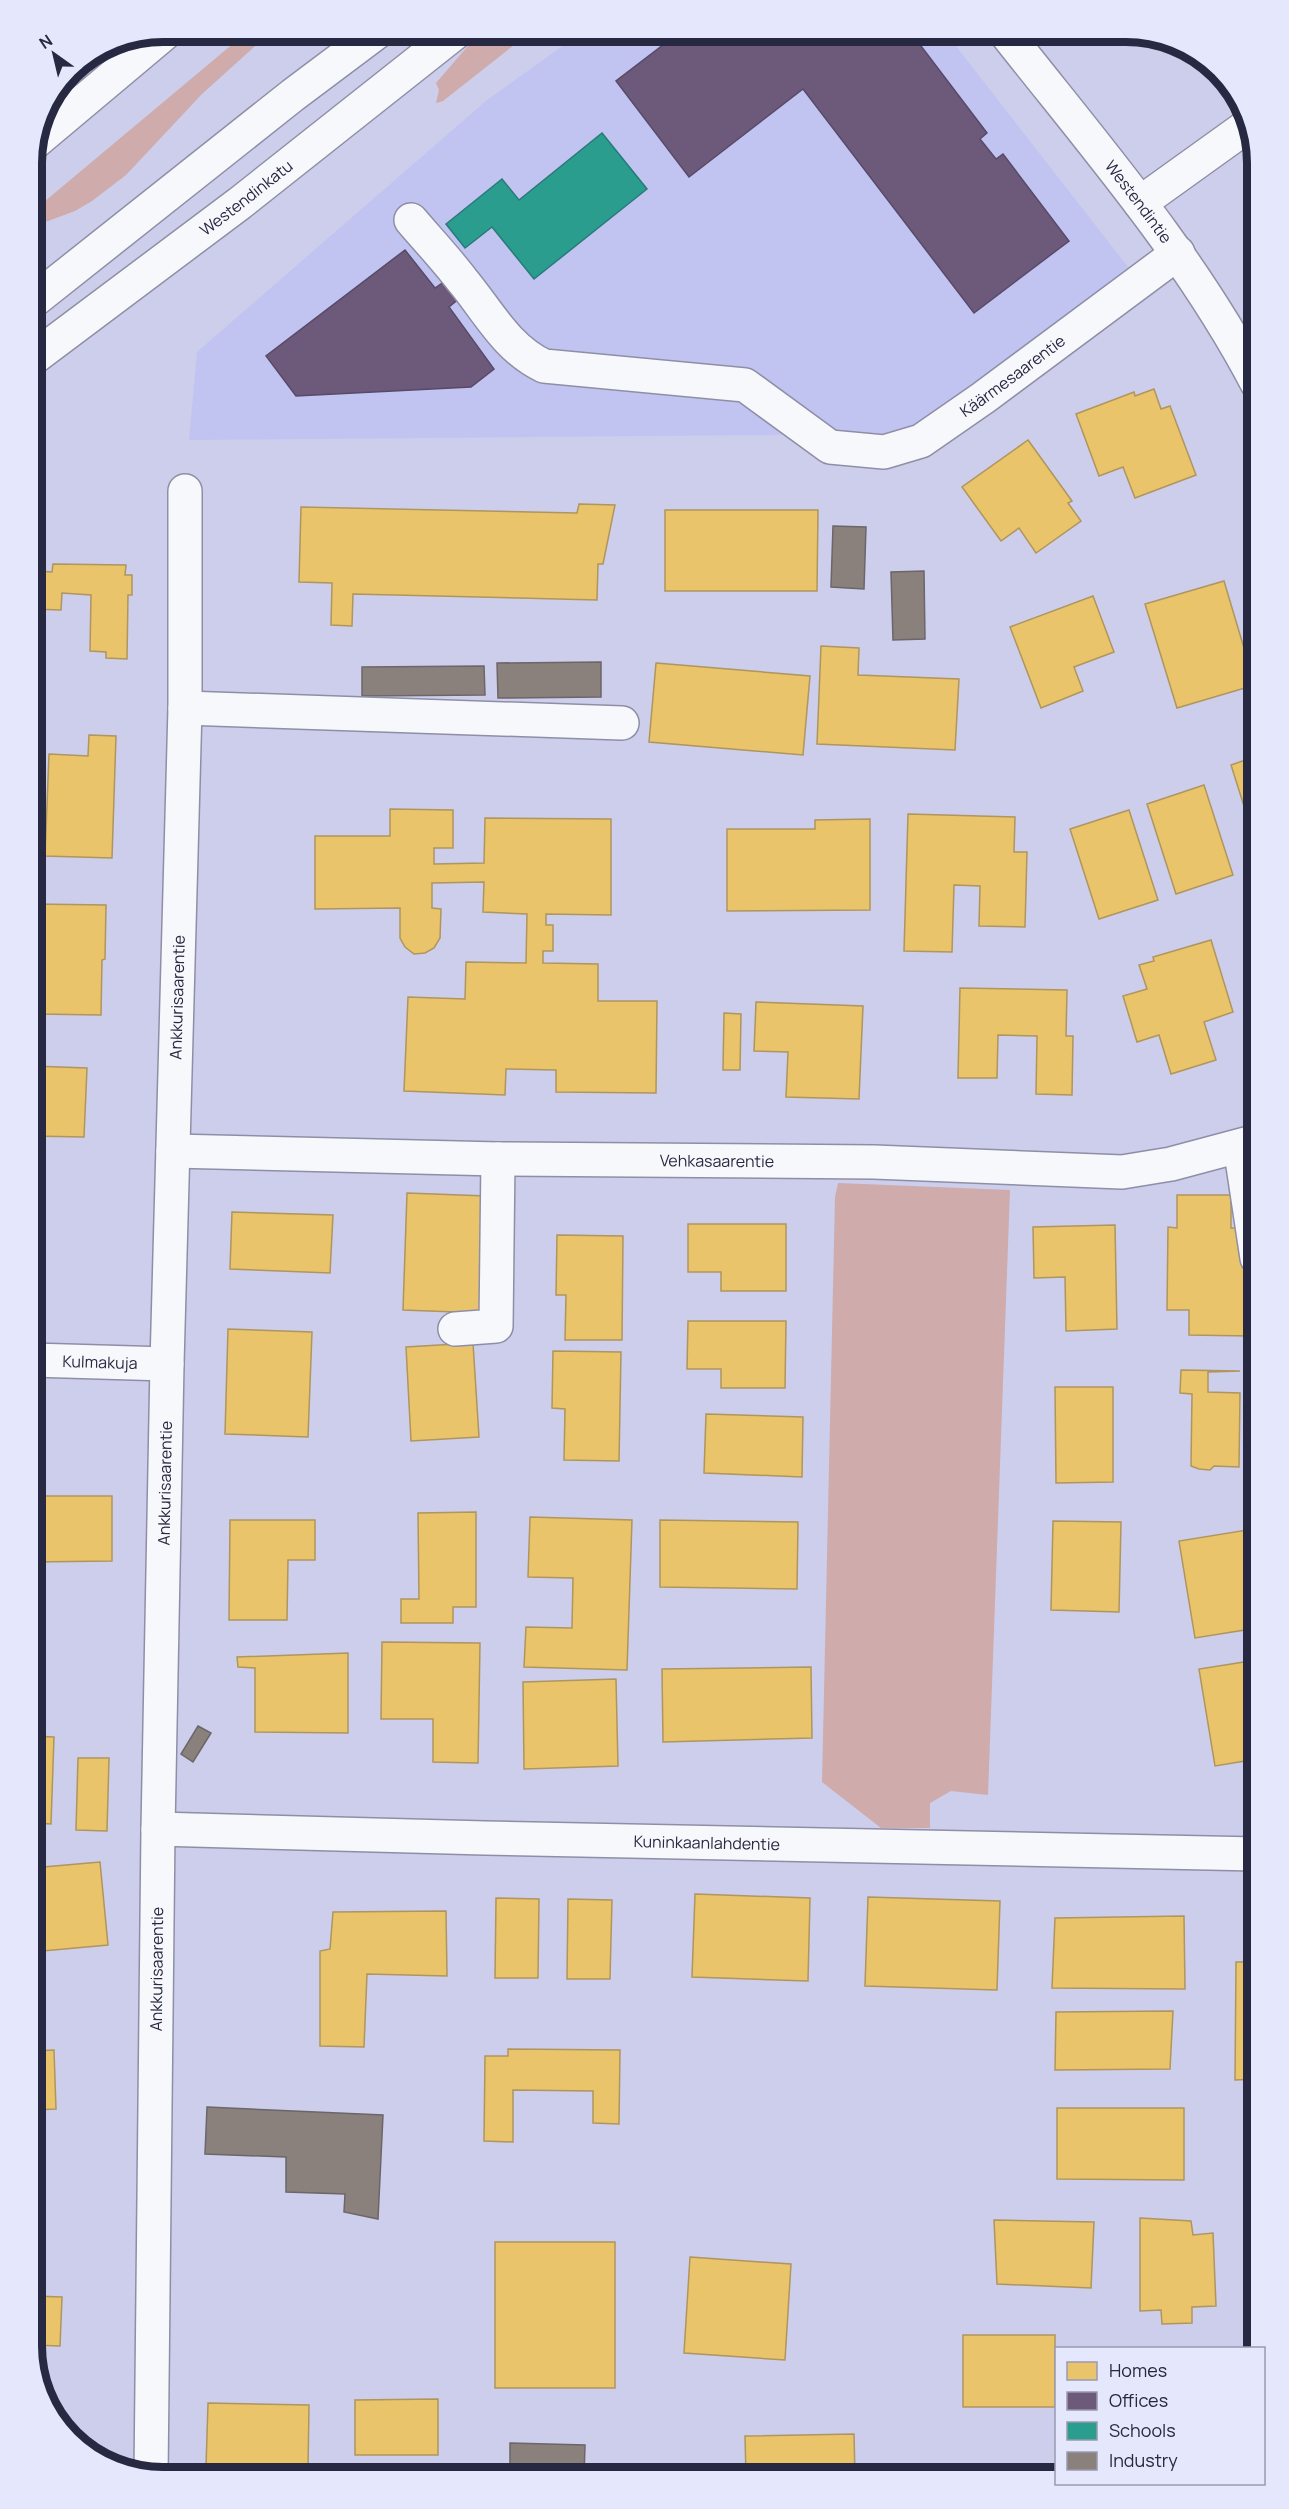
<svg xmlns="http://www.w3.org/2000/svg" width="1289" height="2509" viewBox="0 0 1289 2509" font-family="Manrope,sans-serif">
<rect width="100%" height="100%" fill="#ccceeb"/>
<polygon fill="#c1c4f1" points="582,32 945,32 1128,267 996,373 921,426 893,434 189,440 197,352 487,100"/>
<g fill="#cfabab">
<polygon points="247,32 265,32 265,37 202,94 126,175 92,201 75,211 32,227 32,212"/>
<polygon points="480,32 508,32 518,36 518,42 443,101 436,103 439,90 436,83"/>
<polygon points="838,1183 1010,1190 988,1795 951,1791 930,1803 930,1828 881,1828 822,1782 835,1197"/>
</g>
<g fill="#e9c46a" stroke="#af955e" stroke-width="1.5">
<polygon points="1154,389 1161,409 1170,406 1196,475 1135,498 1123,467 1099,476 1076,414 1134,392 1135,396"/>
<polygon points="1028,440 1072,501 1068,503 1081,521 1036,553 1019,528 1001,541 962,487"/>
<polygon points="579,504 615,505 603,564 598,564 597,600 353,594 352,626 331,625 332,583 299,582 301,507 577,513"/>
<polygon points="665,510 818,510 817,591 665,591"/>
<polygon points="53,564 126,565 125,575 132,575 132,595 128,595 127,659 106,658 106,652 90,651 91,595 62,593 61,610 32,609 32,565 37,566 36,571 52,572"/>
<polygon points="1224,581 1255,685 1177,708 1145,604"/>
<polygon points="1093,596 1114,652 1074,667 1083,691 1041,708 1010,627"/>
<polygon points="821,646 859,648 858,675 959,679 955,750 817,744"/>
<polygon points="656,663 810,676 803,755 649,742"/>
<polygon points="32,734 36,735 35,759 32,759"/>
<polygon points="89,735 116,736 112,858 45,856 49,754 88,756"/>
<polygon points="1257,756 1257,840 1255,841 1231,765"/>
<polygon points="1204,785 1233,875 1176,894 1147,804"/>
<polygon points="390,809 453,810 453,848 434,848 434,864 484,863 485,818 611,819 611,915 546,914 546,925 553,925 553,951 543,951 543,963 598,964 598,1001 657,1001 656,1093 556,1092 556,1070 506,1069 505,1095 404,1091 408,997 465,999 466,962 526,963 527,914 483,912 484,882 432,883 432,908 441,909 440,938 434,948 425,953 414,954 405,947 400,938 400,908 315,909 315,836 390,836"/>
<polygon points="1129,810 1158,900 1099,919 1070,829"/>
<polygon points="908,814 1015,817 1014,852 1027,852 1025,927 979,926 980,886 954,885 952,952 904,951"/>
<polygon points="870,819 870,910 727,911 727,829 815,829 815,820"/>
<polygon points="32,904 106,905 105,959 102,960 101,1015 37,1014 38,959 32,959"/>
<polygon points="1211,940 1233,1012 1204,1022 1216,1060 1171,1074 1159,1035 1137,1042 1123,996 1147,989 1139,965 1154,961 1153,957"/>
<polygon points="960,988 1067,990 1066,1036 1073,1036 1072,1095 1036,1094 1037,1036 998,1035 997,1078 958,1078"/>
<polygon points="756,1002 863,1006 859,1099 786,1097 788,1052 754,1051"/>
<polygon points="724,1013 741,1014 740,1070 723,1070"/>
<polygon points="32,1066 87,1068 84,1137 32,1136"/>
<polygon points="407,1193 486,1196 482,1313 403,1310"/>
<polygon points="1177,1195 1231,1195 1231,1228 1249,1228 1249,1336 1189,1335 1189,1310 1167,1310 1168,1227 1177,1228"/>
<polygon points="232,1212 333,1215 330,1273 230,1269"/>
<polygon points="688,1224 786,1224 786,1291 721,1291 721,1272 688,1272"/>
<polygon points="1115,1225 1117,1329 1066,1331 1065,1277 1034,1278 1033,1227"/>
<polygon points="557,1235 623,1236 622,1340 565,1340 566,1295 556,1295"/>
<polygon points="688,1321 786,1321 785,1388 721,1388 721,1369 687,1369"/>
<polygon points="228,1329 312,1332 308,1437 225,1434"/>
<polygon points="473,1343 479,1437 411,1441 406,1347"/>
<polygon points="553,1351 621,1352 619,1461 564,1460 565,1409 552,1408"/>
<polygon points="1181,1370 1240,1371 1208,1372 1208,1392 1240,1393 1239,1467 1214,1466 1210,1470 1199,1469 1191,1466 1192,1394 1180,1393"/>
<polygon points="1055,1387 1113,1387 1113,1482 1056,1483"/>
<polygon points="706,1414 803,1417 802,1477 704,1473"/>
<polygon points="32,1496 112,1496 112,1561 32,1562"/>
<polygon points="476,1512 476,1607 453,1607 453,1623 401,1623 401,1599 419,1599 418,1513"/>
<polygon points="530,1517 632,1520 627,1670 524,1667 526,1627 572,1628 573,1578 528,1577"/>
<polygon points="230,1520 315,1520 315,1560 288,1560 287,1620 229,1620"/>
<polygon points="660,1520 798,1522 797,1589 660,1587"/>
<polygon points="1053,1521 1121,1522 1119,1612 1051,1610"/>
<polygon points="1247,1530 1257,1597 1257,1628 1195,1638 1179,1541"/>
<polygon points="382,1642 480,1643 478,1763 433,1762 433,1719 381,1719"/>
<polygon points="348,1653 348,1733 255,1732 255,1668 238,1667 237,1657"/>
<polygon points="1257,1660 1257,1759 1215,1766 1199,1669"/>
<polygon points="811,1667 812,1738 663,1742 662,1669"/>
<polygon points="616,1679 618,1766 524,1769 523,1682"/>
<polygon points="32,1736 54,1737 51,1824 32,1823"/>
<polygon points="78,1758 109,1758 107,1831 76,1830"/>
<polygon points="100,1862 108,1945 32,1952 32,1868"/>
<polygon points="695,1894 810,1898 808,1981 692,1977"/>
<polygon points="868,1897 1000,1901 997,1990 865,1986"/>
<polygon points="496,1898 539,1899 538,1978 495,1978"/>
<polygon points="568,1899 612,1900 610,1979 567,1979"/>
<polygon points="446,1911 447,1976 367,1974 364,2047 320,2046 320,1951 330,1949 333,1912"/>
<polygon points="1184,1916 1185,1989 1052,1988 1055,1918"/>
<polygon points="1236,1962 1257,1962 1257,2079 1235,2080"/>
<polygon points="1173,2011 1170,2069 1055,2070 1056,2012"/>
<polygon points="508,2049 620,2050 619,2124 593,2123 593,2091 513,2090 513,2142 484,2141 485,2056 508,2056"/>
<polygon points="54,2050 56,2109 32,2110 32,2051"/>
<polygon points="1057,2108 1184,2108 1184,2180 1057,2179"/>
<polygon points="1140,2218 1191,2221 1193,2235 1213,2233 1216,2306 1192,2307 1192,2323 1162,2324 1161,2310 1140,2311"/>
<polygon points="994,2220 1094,2222 1091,2288 997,2284"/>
<rect x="495" y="2242" width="120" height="146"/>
<polygon points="690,2257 791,2264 785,2360 684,2353"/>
<polygon points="32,2296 62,2297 60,2346 32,2345"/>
<rect x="963" y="2335" width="92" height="72"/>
<polygon points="438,2399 438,2455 355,2455 355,2400"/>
<polygon points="208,2403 309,2405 308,2469 206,2467"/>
<polygon points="854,2434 855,2477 746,2477 745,2436"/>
</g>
<g fill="#6d597a" stroke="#584a69" stroke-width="1.5">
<polygon points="680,32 899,32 908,44 915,38 987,133 980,139 996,159 1003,154 1069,241 974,313 803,89 689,177 616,81"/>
<polygon points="405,250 435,288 448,279 461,297 449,307 494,369 471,387 296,396 266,356"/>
</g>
<polygon fill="#2a9d8f" stroke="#297a78" stroke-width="1.5" points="602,133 647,189 534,279 492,227 465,248 446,224 502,179 519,200"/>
<g fill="#8a817c" stroke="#6c666a" stroke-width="1.5">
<polygon points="833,526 866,527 864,589 831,587"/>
<polygon points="924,571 925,639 893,640 891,572"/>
<polygon points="601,662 601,697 498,698 497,663"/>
<polygon points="484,666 485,695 362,696 362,667"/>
<polygon points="198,1726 211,1733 193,1762 181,1754"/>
<polygon points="207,2107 383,2115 378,2219 344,2212 345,2194 286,2192 286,2157 205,2154"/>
<polygon points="510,2443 585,2445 584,2477 510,2477"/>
</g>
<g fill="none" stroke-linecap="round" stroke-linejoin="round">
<defs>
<g id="minor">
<path id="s1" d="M 1005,32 C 1094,145 1190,255 1257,383"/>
<polyline points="35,142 166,32"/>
<polyline points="1140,203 1250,124"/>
<path id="s2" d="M 411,220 C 428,240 446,259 462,280 C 488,311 506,348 544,366 L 745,385 L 830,447 L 884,452 L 921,441 L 983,398 L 1178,253"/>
<polyline points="185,708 622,723"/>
<polyline points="1240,1146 1257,1258"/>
<path id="s3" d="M 173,1151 L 498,1159 L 874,1162 L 1122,1172 L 1171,1164 L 1257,1141"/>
<polyline points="455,1329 496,1326 498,1159"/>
<path id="s4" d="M 32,1360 L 167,1364"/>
<path id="s5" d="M 158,1829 L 485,1838 L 1257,1854"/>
<path id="s6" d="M 151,2476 L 158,1829 L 167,1364 L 185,708 L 185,491"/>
</g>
<g id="major">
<polyline points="32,302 293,95 377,32"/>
<path id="s7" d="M 32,359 L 240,203 L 456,32"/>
</g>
</defs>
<use href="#minor" stroke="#8e8fa6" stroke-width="36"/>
<use href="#major" stroke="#8e8fa6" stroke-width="36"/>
<use href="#minor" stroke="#f7f8fc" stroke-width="33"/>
<use href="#major" stroke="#f7f8fc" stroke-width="33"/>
</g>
<g text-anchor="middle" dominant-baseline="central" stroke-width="6" stroke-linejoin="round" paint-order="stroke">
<g font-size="16" fill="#272841" stroke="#e5e7fc">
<text stroke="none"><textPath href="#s7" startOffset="268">Westendinkatu</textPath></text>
<text stroke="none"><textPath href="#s1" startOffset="216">Westendintie</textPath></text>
<text stroke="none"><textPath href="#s2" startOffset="711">Käärmesaarentie</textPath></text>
<text stroke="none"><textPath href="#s6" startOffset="1479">Ankkurisaarentie</textPath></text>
<text stroke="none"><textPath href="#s3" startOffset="544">Vehkasaarentie</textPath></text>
<text stroke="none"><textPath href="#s4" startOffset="68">Kulmakuja</textPath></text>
<text stroke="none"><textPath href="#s6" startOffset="993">Ankkurisaarentie</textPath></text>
<text stroke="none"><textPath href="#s5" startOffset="549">Kuninkaanlahdentie</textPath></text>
<text stroke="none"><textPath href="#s6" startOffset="507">Ankkurisaarentie</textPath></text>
</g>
</g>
<path d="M0 0H1289V2509H0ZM163 42H1126A121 121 0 0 1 1247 163V2346A121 121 0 0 1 1126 2467H163A121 121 0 0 1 42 2346V163A121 121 0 0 1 163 42Z" fill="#e5e7fc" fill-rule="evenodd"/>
<path fill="none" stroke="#272841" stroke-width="8" d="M163 42H1126A121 121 0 0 1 1247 163V2346A121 121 0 0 1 1126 2467H163A121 121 0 0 1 42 2346V163A121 121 0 0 1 163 42Z"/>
<rect x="1055" y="2347" width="210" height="138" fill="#e5e7fc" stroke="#999bb1" stroke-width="1.5"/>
<rect x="1067" y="2362" width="30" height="18" fill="#e9c46a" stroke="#999bb1" stroke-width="1.5"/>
<text x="1109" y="2377" font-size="18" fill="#272841">Homes</text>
<rect x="1067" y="2392" width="30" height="18" fill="#6d597a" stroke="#999bb1" stroke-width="1.5"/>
<text x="1109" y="2407" font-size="18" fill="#272841">Offices</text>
<rect x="1067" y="2422" width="30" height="18" fill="#2a9d8f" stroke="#999bb1" stroke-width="1.5"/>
<text x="1109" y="2437" font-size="18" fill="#272841">Schools</text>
<rect x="1067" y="2452" width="30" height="18" fill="#8a817c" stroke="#999bb1" stroke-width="1.5"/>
<text x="1109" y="2467" font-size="18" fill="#272841">Industry</text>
<g transform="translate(54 54) rotate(326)" stroke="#e5e7fc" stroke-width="4.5" paint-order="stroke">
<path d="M0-4.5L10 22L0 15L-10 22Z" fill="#272841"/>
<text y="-9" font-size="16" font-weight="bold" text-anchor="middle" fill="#272841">N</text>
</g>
</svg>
